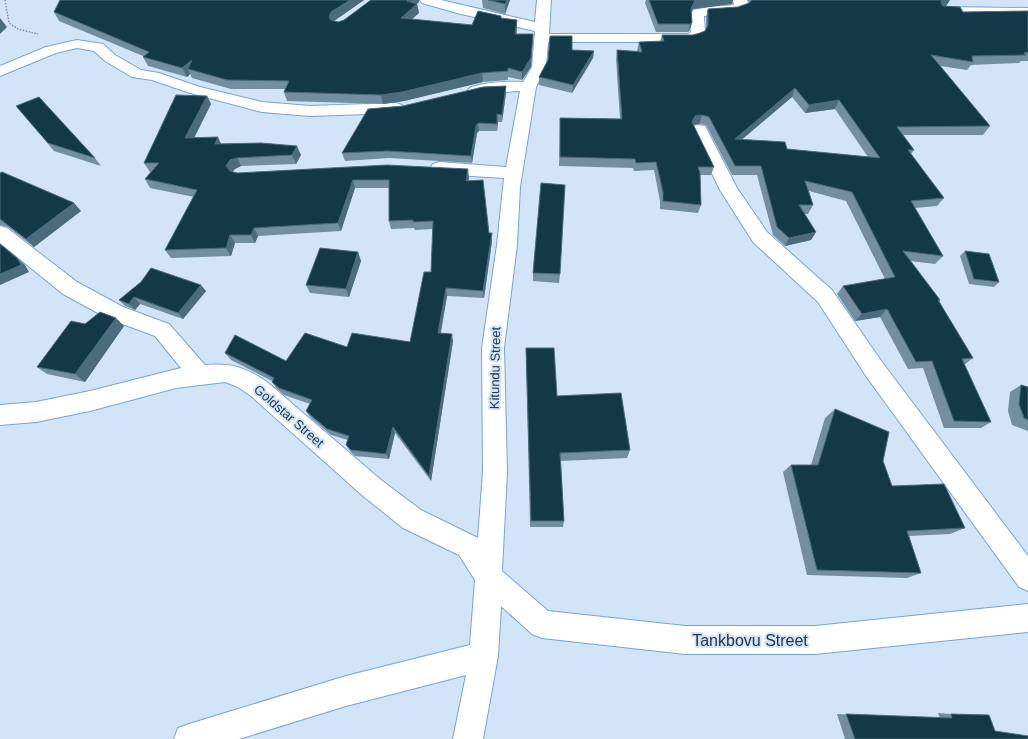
<svg xmlns="http://www.w3.org/2000/svg" width="1028" height="739" viewBox="0 0 1028 739" font-family="Arial,sans-serif">
<rect width="100%" height="100%" fill="#d2e5f8"/>
<g fill="none" stroke-linecap="round" stroke-linejoin="round">
<defs>
<g id="minor">
<path d="M 420,0 L 441,0 L 535,22 L 537,0 L 551,0 L 549,34 L 688,34 L 691,32 L 690,18 L 693,10 L 709,7 L 734,5 L 733,0 L 747,0 L 749,7 C 742,17 715,14 704,16 C 704,30 710,38 691,42 L 548,42 L 546,67 L 536,87 L 520,187 L 517,245 L 504,348 L 507,472 L 502,571 L 548,611 L 685,626 L 815,626 L 1028,604 L 1028,632 L 815,654 L 685,654 L 542,638 L 532,634 L 501,606 L 498,656 L 483,739 L 453,739 L 466,675 L 346,706 L 239,739 L 174,739 L 178,728 L 189,724 L 346,676 L 470,645 L 475,580 L 459,555 L 403,528 L 363,496 L 251,396 L 238,387 L 225,382 L 200,385 L 176,388 L 90,411 L 36,422 L 0,425 L 0,405 L 36,402 L 90,391 L 181,368 L 155,336 L 109,319 L 63,294 L 0,243 L 0,226 L 7,228 L 77,282 L 123,307 L 169,324 L 205,365 C 232,363 245,367 267,382 L 381,480 L 421,510 L 478,538 L 483,472 L 482,348 L 497,245 L 504,178 L 439,174 L 433,172 L 430,168 L 433,164 L 439,162 L 506,167 L 520,91 C 505,91 483,97 471,93 L 468,90 L 471,87 C 488,82 505,81 523,82 L 532,67 L 535,31 L 457,13 L 422,3 Z"/>
<polygon points="944,7 1028,8 1028,16 939,14 937,11 939,8"/>
<polygon points="77,40 103,44 115,55 141,70 159,73 200,87 262,102 310,106 396,103 402,105 404,108 402,111 396,113 310,116 262,112 190,93 152,80 132,77 105,61 94,51 77,48 56,53 0,76 0,66 46,47"/>
<polygon points="699,125 705,126 707,130 737,188 767,232 832,290 882,362 1028,556 1028,591 1019,587 866,376 818,302 753,242 720,190 691,130 693,126"/>
</g>
</defs>
<use href="#minor" stroke="#77a5d2" stroke-width="2"/>
<polyline stroke="#7e91a4" stroke-width="1.5" stroke-dasharray="1.5 1.5" stroke-linecap="butt" points="5,0 9,23 18,29 38,34"/>
<use href="#minor" fill="#fff" fill-rule="evenodd"/>
</g>
<g fill="#728ea0" fill-rule="evenodd">
<polygon points="60,0 364,0 334,21 338,22 344,20 371,0 419,0 419,2 417,4 419,13 412,19 472,25 501,18 517,20 517,34 533,34 531,67 522,80 508,77 508,80 483,82 404,101 383,104 287,101 284,92 285,89 231,89 192,78 190,74 187,77 148,66 143,57 143,56 59,21 54,12"/>
<polygon points="482,0 510,0 505,14 483,8"/>
<polygon points="646,0 733,0 732,4 693,9 691,12 692,23 689,31 688,32 656,32 645,3"/>
<path d="M 748,0 L 950,0 L 946,6 L 943,6 L 963,12 L 1028,11 L 1028,61 L 1021,61 L 1019,63 L 971,65 L 967,70 L 940,66 L 990,126 L 983,135 L 903,135 L 914,150 L 911,154 L 944,198 L 937,206 L 915,208 L 943,256 L 935,264 L 910,261 L 940,300 L 939,301 L 973,358 L 964,365 L 991,422 L 981,428 L 944,428 L 923,368 L 908,369 L 880,317 L 855,321 L 837,294 L 843,286 L 885,279 L 846,201 L 809,191 L 813,205 L 808,214 L 805,214 L 816,232 L 811,240 L 785,246 L 773,235 L 757,175 L 732,175 L 706,125 L 699,124 L 693,124 L 714,167 L 711,175 L 700,175 L 701,205 L 698,213 L 660,209 L 660,201 L 654,170 L 634,171 L 633,168 L 559,166 L 560,126 L 560,118 L 620,119 L 616,59 L 617,50 L 637,51 L 639,42 L 660,42 L 662,35 L 693,35 L 700,33 L 705,31 L 706,29 L 706,17 L 708,9 L 738,7 L 749,3 ZM 792,97 L 805,113 L 835,109 L 868,157 L 787,149 L 741,140 Z"/>
<polygon points="572,50 594,51 593,58 572,93 539,85 539,77"/>
<polygon points="506,93 502,122 498,122 497,131 479,131 477,133 472,163 389,158 345,161 342,153 403,106"/>
<polygon points="207,96 211,104 194,138 221,144 301,155 296,164 241,166 235,169 232,172 237,173 469,178 468,181 492,241 484,298 447,296 441,333 453,341 431,481 395,433 389,459 355,456 350,451 346,445 348,440 331,435 310,417 306,411 310,404 284,395 276,388 272,381 231,360 225,353 286,361 347,347 410,342 431,272 433,229 415,230 414,228 391,229 389,221 389,188 355,188 341,231 258,236 255,243 235,243 231,256 171,258 165,250 194,197 150,188 145,179 151,172 150,172 144,163"/>
<polygon points="23,114 95,158 101,166 54,151"/>
<polygon points="0,173 81,211 34,247 8,227 0,225"/>
<polygon points="965,251 999,282 994,287 969,284 960,256"/>
<polygon points="358,252 361,261 349,297 310,293 306,285"/>
<polygon points="533,273 560,274 559,283 533,281"/>
<polygon points="141,282 206,291 183,319 140,304 135,310 125,306 119,300"/>
<polygon points="85,324 124,326 85,382 47,374 37,367"/>
<polygon points="526,348 557,396 630,450 627,458 561,461 564,521 563,527 530,527 526,358"/>
<polygon points="1021,385 1028,387 1028,431 1012,425 1008,411 1010,392"/>
<polygon points="835,409 883,461 892,486 965,528 950,534 909,536 921,573 907,578 807,575 783,472 791,465 811,465 825,418"/>
<polygon points="938,713 951,714 995,731 1028,739 845,739 837,714 940,718"/>
</g>
<g fill="#4c6c7d">
<polygon points="350,0 364,0 334,21 332,26 329,17 331,12"/>
<polygon points="408,0 419,0 419,2 408,10 407,1"/>
<polygon points="507,0 510,0 505,14 505,4"/>
<polygon points="695,0 733,0 732,4 693,9 689,17 691,9"/>
<polygon points="942,0 950,0 946,6 938,7"/>
<polygon points="417,4 419,13 403,27 401,18"/>
<polygon points="0,18 7,27 0,34"/>
<polygon points="517,20 517,28 515,42 515,34"/>
<polygon points="692,23 689,31 688,32 690,24"/>
<polygon points="533,34 531,67 522,80 522,72"/>
<polygon points="594,51 593,58 572,93 573,85"/>
<polygon points="192,60 188,69 190,74 187,77 182,68"/>
<polygon points="482,73 483,82 404,101 383,104 381,95"/>
<polygon points="506,86 506,93 502,122 502,115"/>
<polygon points="795,88 792,97 732,148 735,139"/>
<polygon points="207,96 211,104 190,146 185,138"/>
<polygon points="839,100 835,109 805,113 809,105"/>
<polygon points="497,114 498,122 497,131"/>
<polygon points="702,115 699,124 693,125 692,122 695,116"/>
<polygon points="478,123 479,131 477,133 472,163 471,156 476,126"/>
<polygon points="218,137 222,146 215,144"/>
<polygon points="297,146 301,155 296,164 292,155"/>
<polygon points="237,158 241,166 235,169 230,174 226,166 230,160"/>
<polygon points="468,169 469,178 467,189 466,181"/>
<polygon points="353,180 355,188 341,231 338,223"/>
<polygon points="74,203 81,211 34,247 26,239"/>
<polygon points="254,228 258,236 255,243 251,235"/>
<polygon points="816,232 811,240 785,246 789,238"/>
<polygon points="492,233 492,241 484,298 483,291"/>
<polygon points="230,235 235,243 231,256 226,248"/>
<polygon points="358,252 361,261 349,297 346,289"/>
<polygon points="17,258 25,265 29,272 0,285 0,274"/>
<polygon points="201,285 206,291 183,319 178,313"/>
<polygon points="446,288 447,296 439,340 438,333"/>
<polygon points="134,297 140,304 135,310 129,304"/>
<polygon points="887,309 880,317 855,321 862,314"/>
<polygon points="116,318 124,326 85,382 75,374"/>
<polygon points="452,334 453,341 431,481 429,476"/>
<polygon points="393,427 395,433 389,459 386,454"/>
</g>
<g fill="#133848" stroke="#4c6c7d" fill-rule="evenodd">
<polygon points="60,0 350,0 331,12 329,17 331,20 338,22 344,20 371,0 408,0 407,1 417,4 401,18 472,25 478,11 501,16 501,18 517,20 515,34 533,34 531,58 522,72 508,68 508,71 482,73 402,92 381,95 284,92 289,81 227,80 188,69 192,60 182,68 143,57 149,52 54,12"/>
<polygon points="488,0 507,0 505,4"/>
<polygon points="649,0 695,0 691,9 692,23 690,24 658,24"/>
<path d="M 752,0 L 942,0 L 941,3 L 943,6 L 960,7 L 963,12 L 1028,11 L 1028,53 L 1024,52 L 1026,55 L 972,56 L 973,62 L 931,55 L 990,126 L 897,127 L 914,150 L 908,150 L 944,198 L 911,201 L 943,256 L 903,251 L 940,300 L 938,300 L 973,358 L 962,359 L 991,422 L 954,421 L 932,361 L 916,362 L 887,309 L 862,314 L 843,286 L 895,277 L 852,192 L 805,181 L 813,205 L 799,205 L 816,232 L 789,238 L 777,227 L 761,166 L 735,166 L 709,117 L 702,115 L 695,116 L 692,122 L 714,167 L 698,167 L 700,173 L 701,205 L 663,201 L 663,192 L 656,162 L 636,163 L 635,159 L 560,157 L 560,118 L 622,119 L 617,50 L 642,52 L 639,42 L 664,41 L 662,35 L 693,35 L 700,33 L 705,31 L 708,25 L 708,9 L 738,7 L 749,3 ZM 795,88 L 809,105 L 839,100 L 880,158 L 787,149 L 785,142 L 735,139 Z"/>
<polygon points="550,36 572,36 572,50 594,51 573,85 539,77 548,60"/>
<polygon points="506,86 502,115 497,114 497,124 478,123 476,126 471,156 387,151 342,153 368,109 403,106 483,87"/>
<polygon points="176,95 207,96 185,138 218,137 215,144 261,143 297,146 292,155 237,158 230,160 226,166 230,171 237,173 387,165 468,169 466,181 483,180 489,233 492,233 483,291 446,288 438,333 452,334 429,476 393,427 386,454 351,450 346,445 349,436 327,429 306,411 312,400 279,388 272,382 274,378 225,353 235,335 286,361 305,333 347,347 352,333 410,342 424,272 431,272 433,221 413,222 413,220 389,221 389,180 353,180 338,223 254,228 251,235 230,235 226,248 165,250 197,190 145,179 159,163 144,163"/>
<polygon points="39,97 95,158 48,143 16,106"/>
<polygon points="2,172 74,203 26,239 0,219 0,173"/>
<polygon points="541,183 565,185 560,274 533,273"/>
<polygon points="0,244 17,258 21,265 0,274"/>
<polygon points="320,248 358,252 346,289 306,285"/>
<polygon points="965,251 989,254 999,282 974,279"/>
<polygon points="151,268 201,285 178,313 134,297 129,304 119,300 141,282"/>
<polygon points="100,312 116,318 75,374 37,367 71,321 85,324"/>
<polygon points="526,348 554,348 557,396 621,393 630,450 560,453 564,521 531,521"/>
<polygon points="1021,385 1028,387 1028,420 1024,418 1019,404"/>
<polygon points="835,409 889,432 883,461 892,486 944,484 965,528 907,531 921,573 817,570 791,465 818,465"/>
<polygon points="846,714 952,718 951,714 989,715 995,731 1028,736 1028,739 855,739"/>
</g>
<g text-anchor="middle" dominant-baseline="central" stroke-width="4" stroke-linejoin="round" paint-order="stroke">
<g font-size="13" fill="#24374a" stroke="#d2e5f8">
<text transform="translate(495 368) rotate(-89)">Kitundu Street</text>
<text transform="translate(289 416) rotate(41)">Goldstar Street</text>
</g>
<g font-size="16" fill="#24374a" stroke="#d2e5f8">
<text x="750" y="640">Tankbovu Street</text>
</g>
</g>
</svg>
